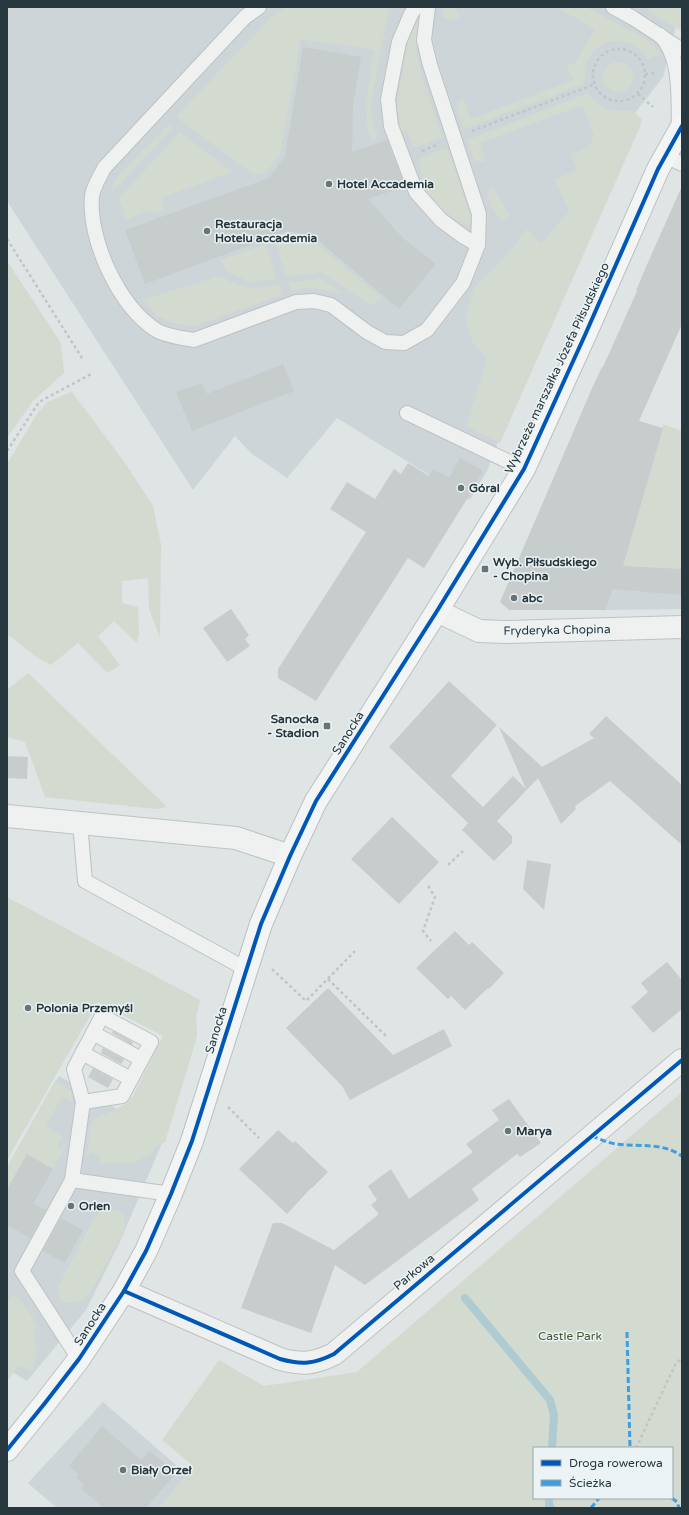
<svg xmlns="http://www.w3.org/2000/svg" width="689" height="1515" viewBox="0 0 689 1515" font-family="'Varela Round',sans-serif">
<rect width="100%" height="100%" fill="#dfe4e5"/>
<g fill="#cdd5d8">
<polygon points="7,7 666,7 680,10 663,77 632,117 518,387 488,469 470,500 337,418 287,478 252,454 235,436 193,490 7,201"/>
<polygon points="621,566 682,570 682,609 606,610"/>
<polygon points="59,1076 165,1136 119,1244 86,1310 27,1381 7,1369 7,1168"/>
<polygon points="103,1402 190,1477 169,1508 57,1508 28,1483"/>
</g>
<g fill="#d3dad0" fill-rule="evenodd">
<polygon points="287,7 389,7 370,108 377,138 371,142 367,123 366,102 374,50 301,39 280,154 266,172 254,175 176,117 272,16"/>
<polygon points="444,7 456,7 460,17 450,20 442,17"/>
<path d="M 556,7 L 586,7 L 648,40 L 661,54 L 648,59 C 644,54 640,49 635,46 C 617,34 591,44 586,65 C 585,71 585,78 584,84 L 464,129 L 458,113 L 457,102 L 464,99 L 471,119 L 573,80 L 566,63 L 575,64 L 595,29 Z"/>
<polygon points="648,7 682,7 682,31 650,13"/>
<polygon points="416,15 421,16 416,50 421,74 442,137 414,148 406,130 401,131 397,103 408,40"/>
<circle cx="618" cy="77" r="15"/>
<path d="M 588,93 C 600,112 614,111 634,111 L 642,120 L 639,129 L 500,443 L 466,426 L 487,359 L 473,343 L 465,318 L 474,288 L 510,251 L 527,229 L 541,244 L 569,211 L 554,179 L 578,170 L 571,154 L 589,147 L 594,135 L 583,105 L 480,143 L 486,163 L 475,161 L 467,140 Z"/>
<polygon points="169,124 173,127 121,183 111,190 116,179"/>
<polygon points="180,132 232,172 161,198 165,210 153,214 150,210 126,220 119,198"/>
<path d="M 447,148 L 472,219 L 471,224 L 465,225 C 445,213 432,204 420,184 L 424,182 L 418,159 Z"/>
<polygon points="493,187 510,216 502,220 494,212 486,191"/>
<polygon points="290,236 311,239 381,297 372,306 322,272 286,276 275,241"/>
<polygon points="266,244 276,279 250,282 227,272 221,260"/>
<polygon points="7,261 61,343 64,373 33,401 7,438"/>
<path d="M 219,276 C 244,289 253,291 280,284 L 282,295 L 194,326 L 177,324 L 157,316 L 143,300 Z"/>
<path d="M 320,278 L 344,294 C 325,290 311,285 292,291 L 289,283 Z"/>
<polygon points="72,392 125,463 153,506 161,545 160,637 149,609 148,578 122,581 122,603 138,607 139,634 137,643 114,621 98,636 120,665 107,673 78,643 51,665 38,658 7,634 7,464 37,414 47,402"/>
<polygon points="663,424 682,431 682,570 621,566 633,530"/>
<polygon points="28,673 167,807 156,809 45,797 25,742 7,737 7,690"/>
<polygon points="7,897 200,1000 196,1017 197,1033 196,1040 165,1142 153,1148 153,1152 134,1163 97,1163 101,1157 92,1152 89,1156 87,1153 90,1127 94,1120 97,1117 115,1110 127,1103 133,1096 163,1036 98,1002 7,1160"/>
<polygon points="55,1081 71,1091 72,1102 62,1097 46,1126 62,1136 57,1147 62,1149 65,1143 67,1144 53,1169 27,1155 7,1190 7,1167"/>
<path d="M 682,1092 L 682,1508 L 159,1508 L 193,1466 L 162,1440 L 219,1360 L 264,1386 L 357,1372 ZM 534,1448 L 672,1448 L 672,1498 L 534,1498 Z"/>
<path d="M 105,1209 L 118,1211 L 123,1215 L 125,1226 L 124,1232 L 90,1293 C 81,1303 76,1303 63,1303 L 59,1296 L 58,1287 L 94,1218 L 100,1212 Z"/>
<polygon points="13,1294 23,1303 37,1326 33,1332 37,1347 33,1371 18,1366 7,1381 7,1305"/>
</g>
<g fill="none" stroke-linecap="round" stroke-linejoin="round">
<g stroke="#adcbd1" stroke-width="8">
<polyline points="465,1298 550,1400 554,1415 552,1448"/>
<polyline points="549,1498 549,1506 551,1508"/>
</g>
</g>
<g fill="#c7cccd">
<polygon points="303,47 361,57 353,105 352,152 387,140 405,186 368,199 403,238 436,264 399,309 313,236 288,231 145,284 125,230 269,178 285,156"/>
<polygon points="682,186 682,324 639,421 663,428 623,566 682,569 682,595 613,589 606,610 509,610 500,602 593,386 602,367 603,367 637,291 636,291 645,269"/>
<polygon points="283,364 294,391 192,431 176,392 202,383 207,394"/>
<polygon points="460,458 483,471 467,499 424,568 408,558 316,701 278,678 278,669 366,532 330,509 347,482 375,499 394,469 401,474 408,463 429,476 433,469 449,478"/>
<polygon points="231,609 249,635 245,639 250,646 227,662 203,628"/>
<polygon points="449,681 497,725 451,776 483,807 513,776 526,789 499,727 542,767 594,738 589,734 606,716 682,785 682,845 610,781 575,806 576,809 561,824 538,778 497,821 512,836 512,843 494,861 462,830 468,823 389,747"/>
<polygon points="7,756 28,757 27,779 7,778"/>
<polygon points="392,817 439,862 399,904 351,859"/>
<polygon points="527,860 551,864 544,910 523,889"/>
<polygon points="455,931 469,945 472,942 504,973 489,989 488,988 465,1010 451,996 448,999 416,968"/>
<polygon points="667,962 682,980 682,1009 653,1033 631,1007 648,992 641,983"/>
<polygon points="328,988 393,1055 444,1029 452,1046 350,1100 342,1086 286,1028"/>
<polygon points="113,1031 133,1042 132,1045 112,1033"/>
<polygon points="103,1048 124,1059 121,1064 101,1053"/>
<polygon points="93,1068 113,1079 108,1088 88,1077"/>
<polygon points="509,1099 541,1143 520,1157 517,1154 472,1189 479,1200 365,1285 335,1265 311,1333 241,1308 273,1223 282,1223 334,1250 379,1214 371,1205 377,1200 368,1186 391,1169 409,1199 473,1152 466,1144 499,1120 492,1110"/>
<polygon points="278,1130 293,1143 295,1141 328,1172 312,1188 311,1188 287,1214 239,1169"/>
<polygon points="27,1154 53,1169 33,1204 46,1210 30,1238 7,1225 7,1190"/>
<polygon points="61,1218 83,1230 65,1263 43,1251"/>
<polygon points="102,1426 141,1460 150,1451 176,1473 146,1508 104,1508 81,1489 84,1485 76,1478 79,1474 69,1466"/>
</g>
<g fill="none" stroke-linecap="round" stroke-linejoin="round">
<defs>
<g id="service">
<path d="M 259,7 L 245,17 L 104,168 C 100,177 93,187 92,196 C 88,240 119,306 156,330 C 165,336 183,338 194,340 L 296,302 L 314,301 L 331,305 L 367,332 L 385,342 L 404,343 L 427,330 L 463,283 L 478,245 L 479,214 L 430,65 L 424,40 L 428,7"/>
<polyline points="416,7 411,14 399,42 388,99 391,126 416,192 441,220 464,237 478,245"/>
<polyline points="613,7 633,18 682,50"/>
<path d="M 660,35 C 682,57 678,100 679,129"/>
<polyline points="665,156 682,164"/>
<polyline points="407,413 524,469"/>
<polyline points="80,823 85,881 246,969"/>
<polyline points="93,1033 141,1059"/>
<polyline points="82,1053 131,1079"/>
<polyline points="72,1180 83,1102 74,1069 102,1016 151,1042 122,1096 83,1102"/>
<polyline points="79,1359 22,1271 72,1180 171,1194"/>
</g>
<g id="minor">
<polyline points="437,611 479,631 505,632 682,627"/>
<polyline points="7,816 236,838 290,856"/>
<path d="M 124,1291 L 280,1359 C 302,1365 314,1364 334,1354 L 682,1060"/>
</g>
<polyline id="primary" points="7,1450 45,1403 79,1359 124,1291 146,1251 171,1194 192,1141 261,924 290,856 316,801 437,611 524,469 585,335 658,169 682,126"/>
</defs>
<use href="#service" stroke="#bec2c3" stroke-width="16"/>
<use href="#minor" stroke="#bec2c3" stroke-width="24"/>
<use href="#primary" stroke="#bbc1c3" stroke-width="24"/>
<g stroke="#c0c5c7" stroke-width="2.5" stroke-dasharray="3 3" stroke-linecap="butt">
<circle cx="619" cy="75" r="26"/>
<polyline points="645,74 657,73"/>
<polyline points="638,94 653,107"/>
<polyline points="472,131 595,84"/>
<polyline points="422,151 436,145"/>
<polyline points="7,239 82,358"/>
<polyline points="7,451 39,402 91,374"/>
<polyline points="448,865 463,851"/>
<polyline points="428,886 435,897 423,931 431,941"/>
<polyline points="272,969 306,1001 355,951"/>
<polyline points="328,979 387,1037"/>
<polyline points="228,1107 259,1138"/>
<polyline points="636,1448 675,1365 682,1358"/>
</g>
<use href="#service" stroke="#eff1f1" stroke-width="14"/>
<use href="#minor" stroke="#eff1f1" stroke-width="22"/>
<use href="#primary" stroke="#f3f5f5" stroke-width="22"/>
<g stroke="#3d9ee3" stroke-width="3" stroke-dasharray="6 3" stroke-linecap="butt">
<path d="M 592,1136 C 600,1139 608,1143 616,1144 C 639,1147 662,1142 682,1156"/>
<polyline points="627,1332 630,1448"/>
<polyline points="672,1498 677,1502 679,1508"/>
<polyline points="591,1508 599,1498"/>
</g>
<defs>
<g id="cycleway">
<path d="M 124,1291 L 280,1359 C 302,1365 314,1364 334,1354 L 682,1060"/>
<polyline points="7,1450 45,1403 79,1359 124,1291 146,1251 171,1194 192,1141 261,924 290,856 316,801 437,611 524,469 585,335 658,169 682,126"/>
</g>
</defs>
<use href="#cycleway" stroke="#ecf3f5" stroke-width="6"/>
<use href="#cycleway" stroke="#0057b8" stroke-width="4"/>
</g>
<g fill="#677478" stroke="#ecf3f5" stroke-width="1.5">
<circle cx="329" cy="184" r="4"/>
<circle cx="207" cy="231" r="4"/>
<circle cx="461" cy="488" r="4"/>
<rect x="481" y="565" width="8" height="8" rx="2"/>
<circle cx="514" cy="598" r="4"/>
<rect x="323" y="722" width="8" height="8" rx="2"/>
<circle cx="28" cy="1008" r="4"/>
<circle cx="508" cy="1131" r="4"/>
<circle cx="71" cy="1206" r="4"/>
<circle cx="123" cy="1470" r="4"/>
</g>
<g text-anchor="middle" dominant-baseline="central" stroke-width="3" stroke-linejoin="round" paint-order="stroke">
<g font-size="12" font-weight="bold" fill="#27373e" stroke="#ecf3f5" text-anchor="start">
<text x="337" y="184">Hotel Accademia</text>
<text x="215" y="224">Restauracja<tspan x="215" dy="14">Hotelu accademia</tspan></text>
<text x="469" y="488">Góral</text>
<text x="493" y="562">Wyb. Piłsudskiego<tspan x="493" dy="14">- Chopina</tspan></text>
<text x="522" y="598">abc</text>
<text x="319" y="719" text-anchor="end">Sanocka<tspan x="319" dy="14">- Stadion</tspan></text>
<text x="36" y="1008">Polonia Przemyśl</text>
<text x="516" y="1131">Marya</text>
<text x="79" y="1206">Orlen</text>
<text x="131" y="1470">Biały Orzeł</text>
</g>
<g font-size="12" fill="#27373e" stroke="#ecf3f5">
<text transform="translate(557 368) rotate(-65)">Wybrzeże marszałka Józefa Piłsudskiego</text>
<text transform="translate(557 630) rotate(-1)">Fryderyka Chopina</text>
<text transform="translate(348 733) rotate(-58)">Sanocka</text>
<text transform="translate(216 1030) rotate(-73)">Sanocka</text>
<text transform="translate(414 1272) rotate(-40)">Parkowa</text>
<text transform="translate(90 1324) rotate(-57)">Sanocka</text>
</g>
<g font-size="12" fill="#485934" stroke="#ecf3f5">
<text x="570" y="1336">Castle Park</text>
</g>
</g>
<rect width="689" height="1515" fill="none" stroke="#27373e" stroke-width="16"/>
<rect x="533" y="1447" width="140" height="52" fill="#ecf3f5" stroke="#9da8ac"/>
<rect x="541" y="1460" width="20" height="6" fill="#0057b8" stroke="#9da8ac"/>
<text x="569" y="1467" font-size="12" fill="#27373e">Droga rowerowa</text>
<rect x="541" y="1480" width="20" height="6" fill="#3d9ee3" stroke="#9da8ac"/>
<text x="569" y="1487" font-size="12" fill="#27373e">Ścieżka</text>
</svg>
